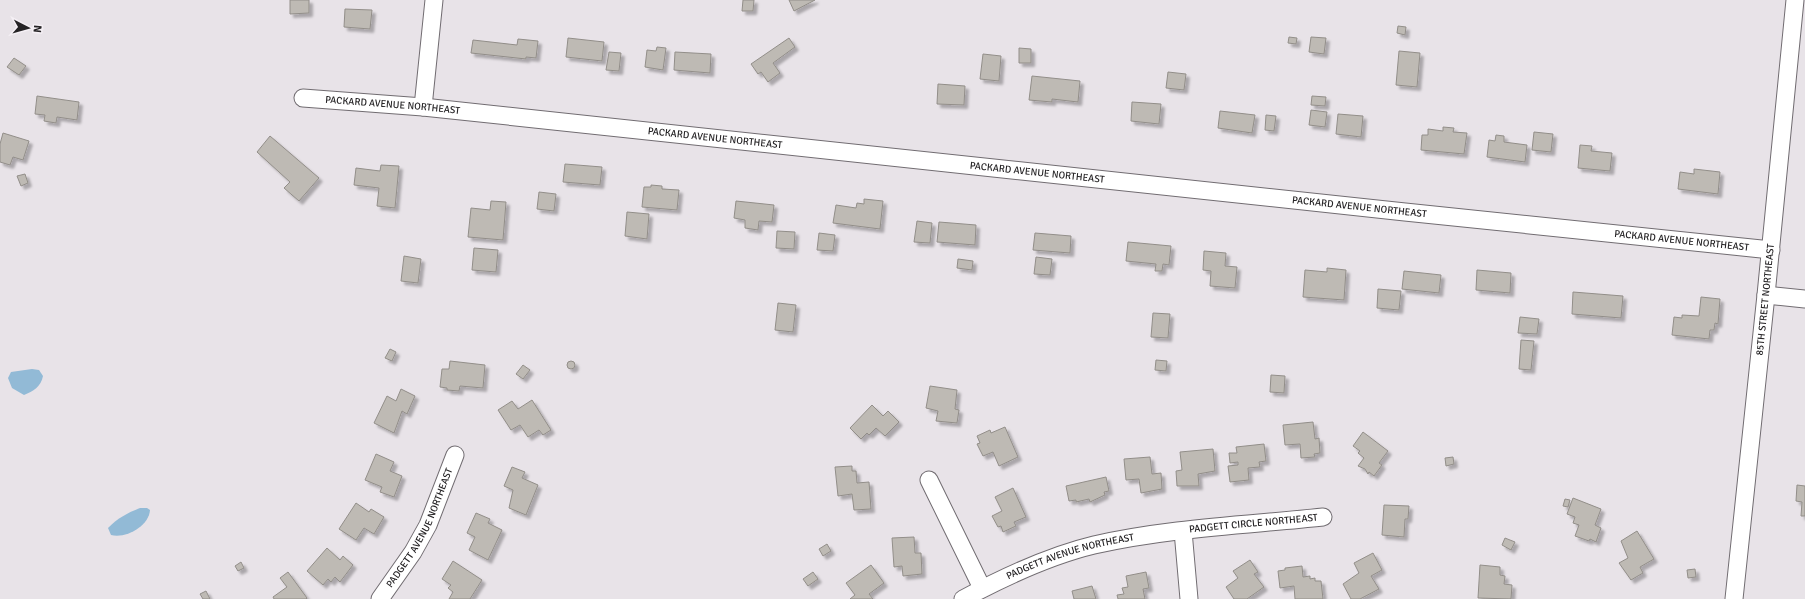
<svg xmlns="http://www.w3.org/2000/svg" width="1805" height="599" viewBox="0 0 1805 599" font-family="Signika,sans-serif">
<defs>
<filter id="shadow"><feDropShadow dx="3.5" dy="3.5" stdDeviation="1" flood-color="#0004"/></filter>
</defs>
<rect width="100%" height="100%" fill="#e8e3e8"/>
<g fill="#92bad6">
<path d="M 32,369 L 39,370 L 43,376 C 41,387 33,391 24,395 L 12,388 L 8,378 L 11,372 Z"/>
<path d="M 140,508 L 147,508 L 150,510 C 149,526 126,539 111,535 L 108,528 C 118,518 127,513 140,508 Z"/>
</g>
<g fill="#bebab4" stroke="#928e89" filter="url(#shadow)">
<polygon points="290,0 309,0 309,13 290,14"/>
<polygon points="743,0 754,0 753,11 742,11"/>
<polygon points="789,0 815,0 794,11"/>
<polygon points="345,9 372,10 370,29 344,27"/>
<polygon points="1398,26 1406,27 1405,35 1397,33"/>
<polygon points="1289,37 1297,38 1296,44 1288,43"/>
<polygon points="1311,37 1326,38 1324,54 1309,52"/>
<polygon points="568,38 604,42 602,61 566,57"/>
<polygon points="789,38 795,47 773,63 780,73 768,82 761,72 758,74 751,64"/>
<polygon points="518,39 538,41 536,58 526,57 526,59 471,53 473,40 517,45"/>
<polygon points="657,47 666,48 663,70 645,67 647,50 656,51"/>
<polygon points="1019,48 1031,49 1031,63 1019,63"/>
<polygon points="1399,51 1420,53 1417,87 1396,85"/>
<polygon points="609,52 621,53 619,71 606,70"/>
<polygon points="675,52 711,54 710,73 674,70"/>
<polygon points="983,54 1001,56 999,81 980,79"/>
<polygon points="14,58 26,66 19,75 7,67"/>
<polygon points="1168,72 1186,74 1184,90 1166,88"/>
<polygon points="1032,76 1080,81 1078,102 1052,99 1052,102 1029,100"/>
<polygon points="938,84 965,86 964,105 937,104"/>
<polygon points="37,96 79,102 77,120 57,117 56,123 44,121 45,115 35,114"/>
<polygon points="1312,96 1326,97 1325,106 1311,105"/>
<polygon points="1132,102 1161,104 1159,124 1131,121"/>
<polygon points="1311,110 1327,112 1325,127 1309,125"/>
<polygon points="1220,111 1255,115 1252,133 1218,128"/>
<polygon points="1338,114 1363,116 1361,137 1336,134"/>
<polygon points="1266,115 1276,116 1274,131 1265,130"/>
<polygon points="1443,127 1454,128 1453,132 1467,133 1464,154 1421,150 1422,135 1428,135 1428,129 1443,131"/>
<polygon points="1534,132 1553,134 1551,152 1532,150"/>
<polygon points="3,133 29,141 23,160 13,157 10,165 0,162 0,144"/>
<polygon points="1496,135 1504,136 1504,142 1527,145 1525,162 1487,157 1489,140 1495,141"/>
<polygon points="270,136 319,178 299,201 284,188 290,182 257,152"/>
<polygon points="1580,145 1592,146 1591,151 1612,153 1610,171 1578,168"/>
<polygon points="565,164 602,167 600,185 563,182"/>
<polygon points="381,165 399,166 395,208 377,206 379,188 354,185 356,168 380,171"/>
<polygon points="1694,169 1720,172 1718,194 1678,189 1680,172 1694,174"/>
<polygon points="25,174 28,183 21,186 17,176"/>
<polygon points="651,185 662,186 662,189 679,190 677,210 642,207 644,187 651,187"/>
<polygon points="539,192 556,194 554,211 537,209"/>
<polygon points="864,199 883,201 880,229 833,223 836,205 856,208 857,203 864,204"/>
<polygon points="491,201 506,202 503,240 468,237 471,208 490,210"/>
<polygon points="736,201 774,205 772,222 759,221 758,230 745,228 745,220 734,218"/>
<polygon points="627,212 649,214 647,239 625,236"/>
<polygon points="917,221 932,223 930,243 914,242"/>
<polygon points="939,222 976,225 975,245 937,242"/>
<polygon points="777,231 795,232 794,249 776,248"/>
<polygon points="819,233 835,235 833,251 817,250"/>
<polygon points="1035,233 1071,236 1070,253 1033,250"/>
<polygon points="1128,242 1171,246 1169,265 1163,264 1162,271 1155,271 1156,264 1126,261"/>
<polygon points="474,248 498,250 496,272 472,270"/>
<polygon points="1204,251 1226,253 1225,266 1237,267 1235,288 1210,286 1211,271 1203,270"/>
<polygon points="404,256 421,259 418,283 401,281"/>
<polygon points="1036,257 1052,259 1050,275 1034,274"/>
<polygon points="958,259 973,261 972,270 957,268"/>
<polygon points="1327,268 1346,270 1344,300 1303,297 1305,270 1327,272"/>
<polygon points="1477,270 1511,273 1510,293 1476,290"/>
<polygon points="1404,271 1441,275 1439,293 1402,289"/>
<polygon points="1378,289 1401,291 1399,310 1377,308"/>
<polygon points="1573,292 1623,296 1621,318 1572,314"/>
<polygon points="1701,297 1720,299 1718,324 1715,323 1714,330 1710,330 1709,339 1672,335 1674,317 1682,318 1682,315 1699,316"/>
<polygon points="778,303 796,305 793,332 775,330"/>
<polygon points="1153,313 1170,314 1168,338 1151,337"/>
<polygon points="1520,317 1539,319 1537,334 1518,333"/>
<polygon points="1521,340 1534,341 1531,370 1519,369"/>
<polygon points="390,349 396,352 392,361 385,358"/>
<polygon points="1156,360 1167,361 1166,371 1155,370"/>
<polygon points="450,361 485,365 483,388 460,386 459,391 447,390 447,388 440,387 442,369 449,369"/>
<circle cx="571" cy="365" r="4"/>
<polygon points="523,365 530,370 523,379 516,374"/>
<polygon points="1271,375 1285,376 1284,393 1270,392"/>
<polygon points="930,386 957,390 955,409 959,410 957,423 936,421 938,411 926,408"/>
<polygon points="401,389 415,396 407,414 402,411 394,433 374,423 387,396 396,401"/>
<polygon points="532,400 551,430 543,435 539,430 528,437 520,425 511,430 498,410 512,401 518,409"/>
<polygon points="872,405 883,416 888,411 899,422 885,436 876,428 869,435 867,433 861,439 850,428"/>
<polygon points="1313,422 1315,439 1319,438 1320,453 1314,454 1315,457 1301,458 1300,444 1285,445 1283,425"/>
<polygon points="1005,427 1018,457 999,466 993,452 983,456 977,444 980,443 977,436 990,430 991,433"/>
<polygon points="1363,432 1388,451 1379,463 1382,465 1374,476 1369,472 1368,474 1365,469 1358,466 1364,458 1358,453 1360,451 1353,446"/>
<polygon points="1264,444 1266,461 1259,462 1260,467 1248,468 1249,480 1230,482 1228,466 1238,465 1238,462 1230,463 1229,453 1237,453 1236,447"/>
<polygon points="1213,449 1215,471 1198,474 1199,486 1177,486 1176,471 1182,470 1180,452"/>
<polygon points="376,454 394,462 390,471 402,476 394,497 380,492 382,487 365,480"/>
<polygon points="1150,457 1152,474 1161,473 1162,489 1141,493 1139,479 1126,480 1124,459"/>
<polygon points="1453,457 1454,464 1446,466 1445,458"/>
<polygon points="852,466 852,471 856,471 857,483 869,482 871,509 854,510 852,494 838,496 835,467"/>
<polygon points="512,467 525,472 522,478 538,485 526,515 509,508 513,490 504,486"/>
<polygon points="1106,477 1109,491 1104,492 1105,495 1090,502 1089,499 1076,502 1076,500 1069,501 1066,486"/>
<polygon points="1797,485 1805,486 1805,516 1801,516 1802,502 1796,501"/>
<polygon points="1013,488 1026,517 1014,522 1016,526 1003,532 1001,526 998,527 992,516 1002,511 995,497"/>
<polygon points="1573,498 1601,509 1595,525 1601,528 1596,542 1590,539 1589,541 1575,536 1579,525 1573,523 1575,517 1567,514"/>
<polygon points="1565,499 1570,500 1568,507 1563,506"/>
<polygon points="356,503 369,512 371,509 384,517 374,534 364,528 356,540 339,529"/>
<polygon points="1384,505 1409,506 1408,519 1405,519 1404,537 1382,535"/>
<polygon points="476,513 490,519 488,523 502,530 488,560 469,550 475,537 467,533"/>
<polygon points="1637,531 1654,559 1640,567 1643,573 1631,580 1619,563 1628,558 1621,541"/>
<polygon points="914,537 915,553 921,553 922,574 903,576 902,566 894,567 892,538"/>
<polygon points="1505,538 1515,542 1511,550 1502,545"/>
<polygon points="827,544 831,551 823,556 819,549"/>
<polygon points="327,548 340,560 343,556 353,565 340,582 335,577 331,582 328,579 323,585 307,571"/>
<polygon points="1373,553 1382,570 1371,576 1379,589 1360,599 1351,599 1343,584 1359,573 1354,563"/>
<polygon points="1250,560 1258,572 1254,574 1264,587 1247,599 1234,599 1226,587 1238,578 1233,571"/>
<polygon points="453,561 482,580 470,599 449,599 453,592 448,588 451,585 442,579"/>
<polygon points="241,562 244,568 238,571 235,566"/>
<polygon points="871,565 884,583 869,594 873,599 850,599 855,595 846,583"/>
<polygon points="1480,565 1500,567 1500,575 1505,576 1504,584 1512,585 1511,599 1478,598"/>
<polygon points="1302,566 1303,577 1310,576 1310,579 1315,578 1315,581 1321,581 1323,599 1295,599 1294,586 1280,588 1278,571 1285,570 1285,568"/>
<polygon points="1695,569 1696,577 1688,578 1687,570"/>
<polygon points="288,572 307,598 306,599 274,599 273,597 287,587 280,578"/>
<polygon points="813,572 818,579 808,586 803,579"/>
<polygon points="1146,572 1149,588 1143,589 1145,599 1118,599 1117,595 1124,594 1122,588 1128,587 1126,576"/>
<polygon points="1092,586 1096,599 1074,599 1072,591"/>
<polygon points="206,591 210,599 203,599 200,594"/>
</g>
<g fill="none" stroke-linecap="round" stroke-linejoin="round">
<defs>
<g id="minor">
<path id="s1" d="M 303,98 L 423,107 L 1405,212 L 1771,250"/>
<polyline points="423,107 434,0"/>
<polyline points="1766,295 1805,299"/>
<polyline points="929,480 982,588"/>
<polyline points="1183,531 1189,599"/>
<path id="s2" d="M 380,599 L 413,552 L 428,525 L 455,455"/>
<path id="s3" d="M 963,599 C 1004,577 1048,556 1094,545 C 1169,528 1247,525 1323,517"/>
<path id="s4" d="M 1734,599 L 1766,295 L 1795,0"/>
</g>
</defs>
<use href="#minor" stroke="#716c71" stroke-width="19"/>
<use href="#minor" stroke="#fff" stroke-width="17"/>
</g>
<g text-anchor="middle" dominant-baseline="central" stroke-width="3.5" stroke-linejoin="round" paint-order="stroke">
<g font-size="10" fill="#252325" stroke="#f5f0f5">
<text stroke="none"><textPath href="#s1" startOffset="90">PACKARD AVENUE NORTHEAST</textPath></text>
<text stroke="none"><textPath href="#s1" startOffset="414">PACKARD AVENUE NORTHEAST</textPath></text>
<text stroke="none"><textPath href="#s1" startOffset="738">PACKARD AVENUE NORTHEAST</textPath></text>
<text stroke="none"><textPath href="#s1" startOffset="1062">PACKARD AVENUE NORTHEAST</textPath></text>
<text stroke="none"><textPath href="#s1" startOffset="1386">PACKARD AVENUE NORTHEAST</textPath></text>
<text stroke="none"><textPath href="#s4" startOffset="301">85TH STREET NORTHEAST</textPath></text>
<text stroke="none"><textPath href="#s3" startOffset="303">PADGETT CIRCLE NORTHEAST</textPath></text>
<text stroke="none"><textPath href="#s2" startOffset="82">PADGETT AVENUE NORTHEAST</textPath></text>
<text stroke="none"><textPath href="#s3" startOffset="116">PADGETT AVENUE NORTHEAST</textPath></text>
</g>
</g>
<g transform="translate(28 28) rotate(96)" stroke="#f5f0f5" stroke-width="3" paint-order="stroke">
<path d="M0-3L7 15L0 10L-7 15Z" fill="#252325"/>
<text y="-6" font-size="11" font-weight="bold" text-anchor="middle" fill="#252325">N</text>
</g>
</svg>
